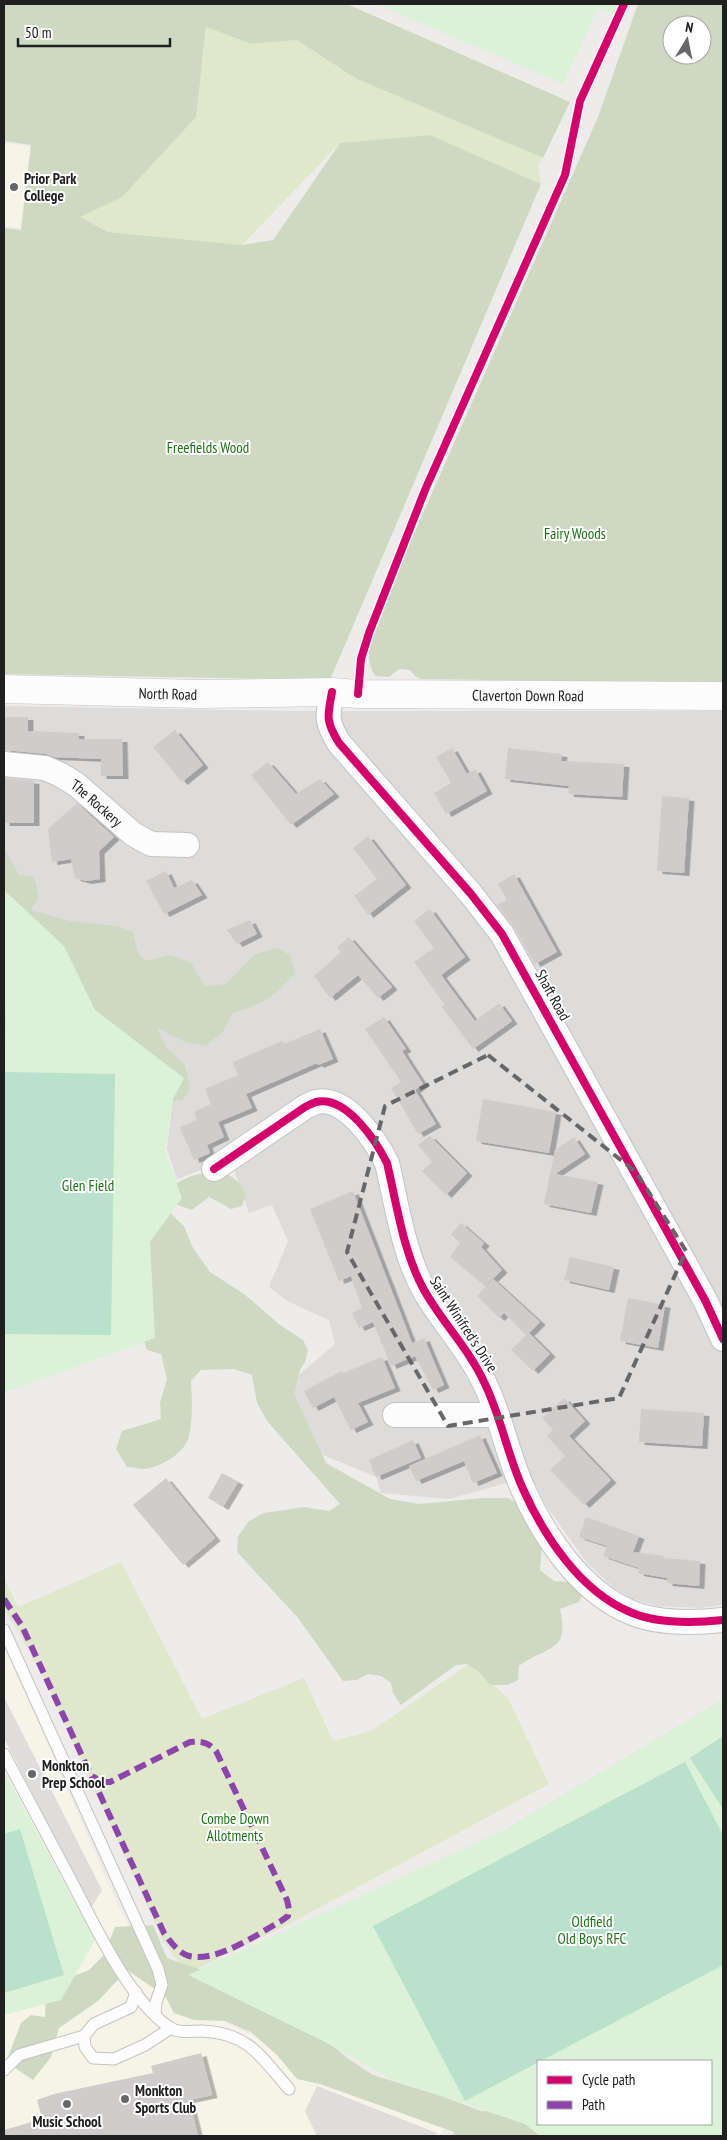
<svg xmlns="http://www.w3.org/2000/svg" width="727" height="2140" viewBox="0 0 727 2140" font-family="'PT Sans Narrow',sans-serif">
<defs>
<filter id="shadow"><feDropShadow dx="5.5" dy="3" stdDeviation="0" flood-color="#0004"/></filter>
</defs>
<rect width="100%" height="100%" fill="#eeecea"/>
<polygon fill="#dddcdb" points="4,706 291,711 723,711 723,1605 700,1608 658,1606 633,1599 613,1587 587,1563 547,1507 531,1476 449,1499 381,1493 376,1477 314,1451 286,1386 335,1344 329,1320 287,1301 269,1287 288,1241 272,1205 249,1213 228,1152 204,1169 177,1179 167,1149 173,1099 4,888"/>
<g fill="#f6f3e7">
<polygon points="4,143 30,147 20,228 4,226"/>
<polygon points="4,1645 117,1903 150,1969 177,2000 446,2126 439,2136 4,2136"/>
</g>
<g fill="#dfe8cb">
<polygon points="206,27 251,44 297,40 355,78 543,158 538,165 541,184 430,135 340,143 242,245 108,232 79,217 122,197 203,60"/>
<polygon points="121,1562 202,1719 304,1678 333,1741 371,1731 469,1664 508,1698 549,1784 285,1926 187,1974 163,1941 49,1689 22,1638 4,1609 4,1578 18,1607"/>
</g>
<g fill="#cddac1" fill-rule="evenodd">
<polygon points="4,4 347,4 570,102 543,158 355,78 297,40 251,44 206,27 196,117 122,197 80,217 108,232 242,245 273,240 340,143 430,135 541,184 330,680 4,674 4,228 21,230 31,145 4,141"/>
<path d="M 638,4 L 723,4 L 723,683 L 421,679 L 415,676 L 410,670 L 399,669 L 389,677 L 376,676 C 362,660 372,632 378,615 L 598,117 ZM 672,25 L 702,25 L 702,55 L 672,55 Z"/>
<path d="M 4,848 L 19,875 L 34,877 L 39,897 L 31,910 L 70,921 L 117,926 L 133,932 L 138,953 L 145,961 L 171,955 L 191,963 L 205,986 L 226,984 L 255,954 L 277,948 L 290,955 L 295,973 C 274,997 264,1004 233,1013 L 223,1031 L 206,1046 L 187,1043 L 157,1028 L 166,1047 L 185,1065 L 190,1088 L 182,1101 L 156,1099 L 4,972 Z"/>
<path d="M 220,1172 C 233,1176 241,1182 246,1195 L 242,1206 L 231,1209 L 209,1197 L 192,1210 L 175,1204 L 168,1211 L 184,1226 L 193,1248 L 210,1272 L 244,1294 L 280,1325 L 303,1340 L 308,1350 L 305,1362 L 300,1370 L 294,1394 L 326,1463 L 390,1499 L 419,1504 L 482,1498 L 508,1498 L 524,1507 L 539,1534 L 542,1547 L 540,1570 L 554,1581 L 569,1582 L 583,1593 L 579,1602 L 560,1609 C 570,1653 548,1645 519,1666 L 518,1680 L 508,1685 L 490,1685 L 479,1672 L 467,1664 L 456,1665 L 401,1705 L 393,1693 L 391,1683 L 381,1676 L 368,1674 L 357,1680 L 343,1681 L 298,1618 L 237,1552 L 238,1536 L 249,1521 L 264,1513 L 304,1507 L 329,1511 L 340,1504 L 267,1421 L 257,1403 L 252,1375 L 234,1369 L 201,1370 L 191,1381 C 192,1399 193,1419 189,1436 C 185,1454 159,1468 143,1469 C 138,1469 132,1467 127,1467 L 116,1449 L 122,1431 L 161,1419 L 160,1403 L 167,1379 L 161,1354 L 147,1350 L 140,1329 L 133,1272 L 172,1187 C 187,1175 200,1173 220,1172 Z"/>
<polygon points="153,1925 167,1958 216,1975 311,2027 347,2058 373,2075 441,2096 481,2111 517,2112 538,2124 550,2136 452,2136 454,2132 320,2084 297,2079 277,2055 251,2032 225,2021 194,2020 174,2013 165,1996 127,1970 98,2001 59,2028 51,2057 33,2080 6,2062 21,2023 31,2015 45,2017 46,1991 64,1980 89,1970 104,1955 115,1927"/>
</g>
<g fill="#dbf1d8" fill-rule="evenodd">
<polygon points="376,4 617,4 613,14 598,8 563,84"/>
<polygon points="4,890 64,946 95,1010 184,1078 173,1099 165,1152 182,1198 150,1242 155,1338 4,1393"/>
<path d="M 723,1699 L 723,2136 L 540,2136 L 525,2124 L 391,2079 L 325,2042 L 188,1975 L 504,1830 ZM 538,2061 L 711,2061 L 711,2124 L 538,2124 Z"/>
<polygon points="4,1771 95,1940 61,2000 4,2015"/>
</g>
<g fill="#b9e1cb">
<polygon points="4,1072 115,1074 111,1335 4,1334"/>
<polygon points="723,1736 723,1809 690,1758"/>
<polygon points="685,1762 723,1835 723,1965 465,2101 373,1926"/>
<polygon points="20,1829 64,1975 4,1993 4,1834"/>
</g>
<g fill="#dedddc">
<polygon points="4,978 6,1022 4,1071"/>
<polygon points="4,1697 102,1890 91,1908 4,1738"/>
<polygon points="317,2086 437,2133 435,2136 317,2136 305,2111"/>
</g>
<g fill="#cfcccb" filter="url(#shadow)">
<polygon points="5,717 28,717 28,731 79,733 79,739 122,739 123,776 101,776 101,759 54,757 46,754 5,750"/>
<polygon points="175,730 203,765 182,782 153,747"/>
<polygon points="452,748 467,774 475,769 487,791 446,814 434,793 451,783 436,757"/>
<polygon points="508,748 562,754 561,761 624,764 622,797 568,794 569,786 505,779"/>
<polygon points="268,762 296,794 320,779 334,794 291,825 251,775"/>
<polygon points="4,778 34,781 34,823 4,823"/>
<polygon points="662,796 689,798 684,873 657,871"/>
<polygon points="77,803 114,837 99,851 100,879 86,881 75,878 71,859 52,862 48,829"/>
<polygon points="368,836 406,885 368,915 354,896 377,879 353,848"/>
<polygon points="166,871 174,888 192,880 202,895 164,914 146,881"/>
<polygon points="514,874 557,952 535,964 514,927 497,905 507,900 498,884"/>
<polygon points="430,909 465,957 441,975 475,1021 499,1003 512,1021 473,1049 442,1007 445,1005 414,962 434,948 414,921"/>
<polygon points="250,920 257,934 237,944 227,930"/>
<polygon points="349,937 392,987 378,998 358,975 330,998 314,976 341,952 337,947"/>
<polygon points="384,1017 406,1049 402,1051 423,1084 415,1090 436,1124 418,1134 391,1088 401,1082 365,1029"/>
<polygon points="320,1029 333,1059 318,1065 317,1063 246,1094 252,1108 218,1122 224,1137 207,1145 210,1153 194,1160 180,1127 197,1120 194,1112 211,1104 205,1089 238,1075 233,1062 282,1041 284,1044"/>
<polygon points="483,1099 556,1112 549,1153 476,1141"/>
<polygon points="430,1136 467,1173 446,1195 422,1171 432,1162 418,1145"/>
<polygon points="574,1137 585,1154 555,1174 598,1182 591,1213 544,1204 555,1150"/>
<polygon points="353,1191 412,1343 424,1338 444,1385 433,1390 415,1356 391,1366 373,1322 359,1328 352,1313 362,1308 351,1276 339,1281 310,1209"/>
<polygon points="461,1223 484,1243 481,1247 502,1270 485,1286 450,1257 460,1243 451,1234"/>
<polygon points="570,1257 614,1267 609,1290 564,1280"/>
<polygon points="493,1279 540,1322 529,1333 550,1354 533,1371 511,1350 526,1335 504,1313 499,1318 477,1296"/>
<polygon points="628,1298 665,1305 658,1348 620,1341"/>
<polygon points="382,1357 395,1388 358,1403 368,1422 351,1430 334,1397 313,1408 304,1391 342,1371 343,1373"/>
<polygon points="564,1398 585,1421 569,1436 611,1480 584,1505 550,1470 565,1456 547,1436 553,1430 542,1418"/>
<polygon points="641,1409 704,1413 702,1446 639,1442"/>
<polygon points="480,1435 497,1473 473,1483 464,1461 416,1481 409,1466"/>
<polygon points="413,1440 421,1458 376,1477 369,1460"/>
<polygon points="222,1473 238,1482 223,1507 208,1498"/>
<polygon points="166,1478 215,1538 183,1565 133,1505"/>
<polygon points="586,1517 639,1536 633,1552 664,1556 663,1558 700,1561 699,1586 667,1583 667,1578 638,1573 639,1568 603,1556 607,1546 579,1537"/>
<polygon points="201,2053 212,2095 189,2100 198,2136 4,2136 4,2130 42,2119 37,2100 54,2094 153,2073 151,2066"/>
</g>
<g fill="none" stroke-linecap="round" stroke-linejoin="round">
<defs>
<g id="service">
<polyline points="4,1630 158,1969 162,1985 156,2002 155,2015"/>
<path d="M 4,1754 C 27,1797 50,1841 73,1884 C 95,1926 130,2001 169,2027 C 179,2034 191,2031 202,2031 C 249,2033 261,2057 289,2089"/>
<polyline points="136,1992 131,2007 94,2024 84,2036 85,2047 93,2058 114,2059 145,2045 171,2028"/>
<polyline points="4,2070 19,2055 84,2036"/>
</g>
<g id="minor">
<path d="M 332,692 C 327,717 326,722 339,743 L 471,894 L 502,934 L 705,1300 L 723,1339"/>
<path id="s1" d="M 4,764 L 45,768 L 61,775 L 77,785 L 133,834 L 151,844 L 187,845"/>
<path d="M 214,1169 L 305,1107 C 309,1105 313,1103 316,1102 C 346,1095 376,1141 387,1163 C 397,1205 403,1252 424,1290 C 442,1322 469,1349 484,1382 C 501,1416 507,1454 523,1489 C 544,1536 580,1591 630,1612 C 657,1624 694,1623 723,1620"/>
<polyline points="395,1415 497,1415"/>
</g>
<g id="tertiary">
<path id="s2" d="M 4,689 L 199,694 L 332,692 L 358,694 L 723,696"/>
</g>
</defs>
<use href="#service" stroke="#c4c3c2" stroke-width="13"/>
<use href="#minor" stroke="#c4c3c2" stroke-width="26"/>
<use href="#tertiary" stroke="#c4c3c2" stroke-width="29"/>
<use href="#service" stroke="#fcfcfc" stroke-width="11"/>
<use href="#minor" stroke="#fcfcfc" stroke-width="24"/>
<use href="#tertiary" stroke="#fcfcfc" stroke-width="28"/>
<path stroke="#8e44ad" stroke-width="6" stroke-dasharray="12 6" stroke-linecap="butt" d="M 4,1599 L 22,1626 L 164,1933 C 171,1942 178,1953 189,1956 C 216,1963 258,1934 281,1921 L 288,1916 L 289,1909 L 287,1900 L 216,1751 C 208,1742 202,1741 190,1742 L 110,1782 L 102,1782 L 92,1776"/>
<defs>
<g id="cycleway">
<path d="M 332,692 C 327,717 326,722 339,743 L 471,894 L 502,934 L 705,1300 L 723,1339"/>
<polyline points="358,694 361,659 369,633 425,490 565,175 580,101 624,4"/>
<path d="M 214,1169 L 305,1107 C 309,1105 313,1103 316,1102 C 346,1095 376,1141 387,1163 C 397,1205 403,1252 424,1290 C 442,1322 469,1349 484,1382 C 501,1416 507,1454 523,1489 C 544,1536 580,1591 630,1612 C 657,1624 694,1623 723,1620"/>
</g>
</defs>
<use href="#cycleway" stroke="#fff" stroke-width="11"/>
<use href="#cycleway" stroke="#d6006c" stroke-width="8"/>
</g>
<path fill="none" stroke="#686767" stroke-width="4" stroke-dasharray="10 6" stroke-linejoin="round" d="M 488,1055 L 636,1172 L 686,1251 L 619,1398 L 448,1426 L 347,1252 L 385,1106 Z"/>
<g fill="#686767" stroke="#fff" stroke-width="2">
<circle cx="14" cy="187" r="5"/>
<circle cx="32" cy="1774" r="5"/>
<circle cx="125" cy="2099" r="5"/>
<circle cx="67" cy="2104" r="5"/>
</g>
<g text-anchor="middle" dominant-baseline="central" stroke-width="4" stroke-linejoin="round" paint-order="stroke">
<g font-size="15" font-weight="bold" fill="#202020" stroke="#fff" text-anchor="start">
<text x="24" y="178">Prior Park<tspan x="24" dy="17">College</tspan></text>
<text x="42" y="1765">Monkton<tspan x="42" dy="17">Prep School</tspan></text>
<text x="135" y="2090">Monkton<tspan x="135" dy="17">Sports Club</tspan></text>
<text x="67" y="2121" text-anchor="middle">Music School</text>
</g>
<g font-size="15" fill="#1a7715" stroke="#fff">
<text x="208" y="447">Freefields Wood</text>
<text x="575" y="533">Fairy Woods</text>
<text x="88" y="1185">Glen Field</text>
<text x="235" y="1818">Combe Down<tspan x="235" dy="17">Allotments</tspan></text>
<text x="592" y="1921">Oldfield<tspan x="592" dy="17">Old Boys RFC</tspan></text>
</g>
<g font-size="15" fill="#202020" stroke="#fff">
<text stroke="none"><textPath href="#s2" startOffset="164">North Road</textPath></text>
<text stroke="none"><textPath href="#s2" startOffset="524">Claverton Down Road</textPath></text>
<text stroke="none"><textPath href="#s1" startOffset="104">The Rockery</textPath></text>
<text transform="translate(553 995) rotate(61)">Shaft Road</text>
<text transform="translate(464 1324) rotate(57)">Saint Winifred's Drive</text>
</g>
</g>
<rect width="727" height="2140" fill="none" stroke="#202020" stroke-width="10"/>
<rect x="537" y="2060" width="175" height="65" fill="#ffffff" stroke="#a6a6a6"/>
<rect x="547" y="2076" width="25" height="8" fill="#d6006c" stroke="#a6a6a6"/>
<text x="582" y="2085" font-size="15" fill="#202020">Cycle path</text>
<rect x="547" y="2101" width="25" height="8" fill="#8e44ad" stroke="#a6a6a6"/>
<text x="582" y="2110" font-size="15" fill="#202020">Path</text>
<g transform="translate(687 40) rotate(10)"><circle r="24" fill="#ffffff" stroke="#a6a6a6"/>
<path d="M0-4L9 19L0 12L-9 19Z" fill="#686767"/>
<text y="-8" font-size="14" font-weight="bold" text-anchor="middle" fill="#202020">N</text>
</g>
<path d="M18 38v8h152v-8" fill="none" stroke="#202020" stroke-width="2.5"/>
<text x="25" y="38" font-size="15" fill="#202020" stroke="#ffffff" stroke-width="4" paint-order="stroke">50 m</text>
</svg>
